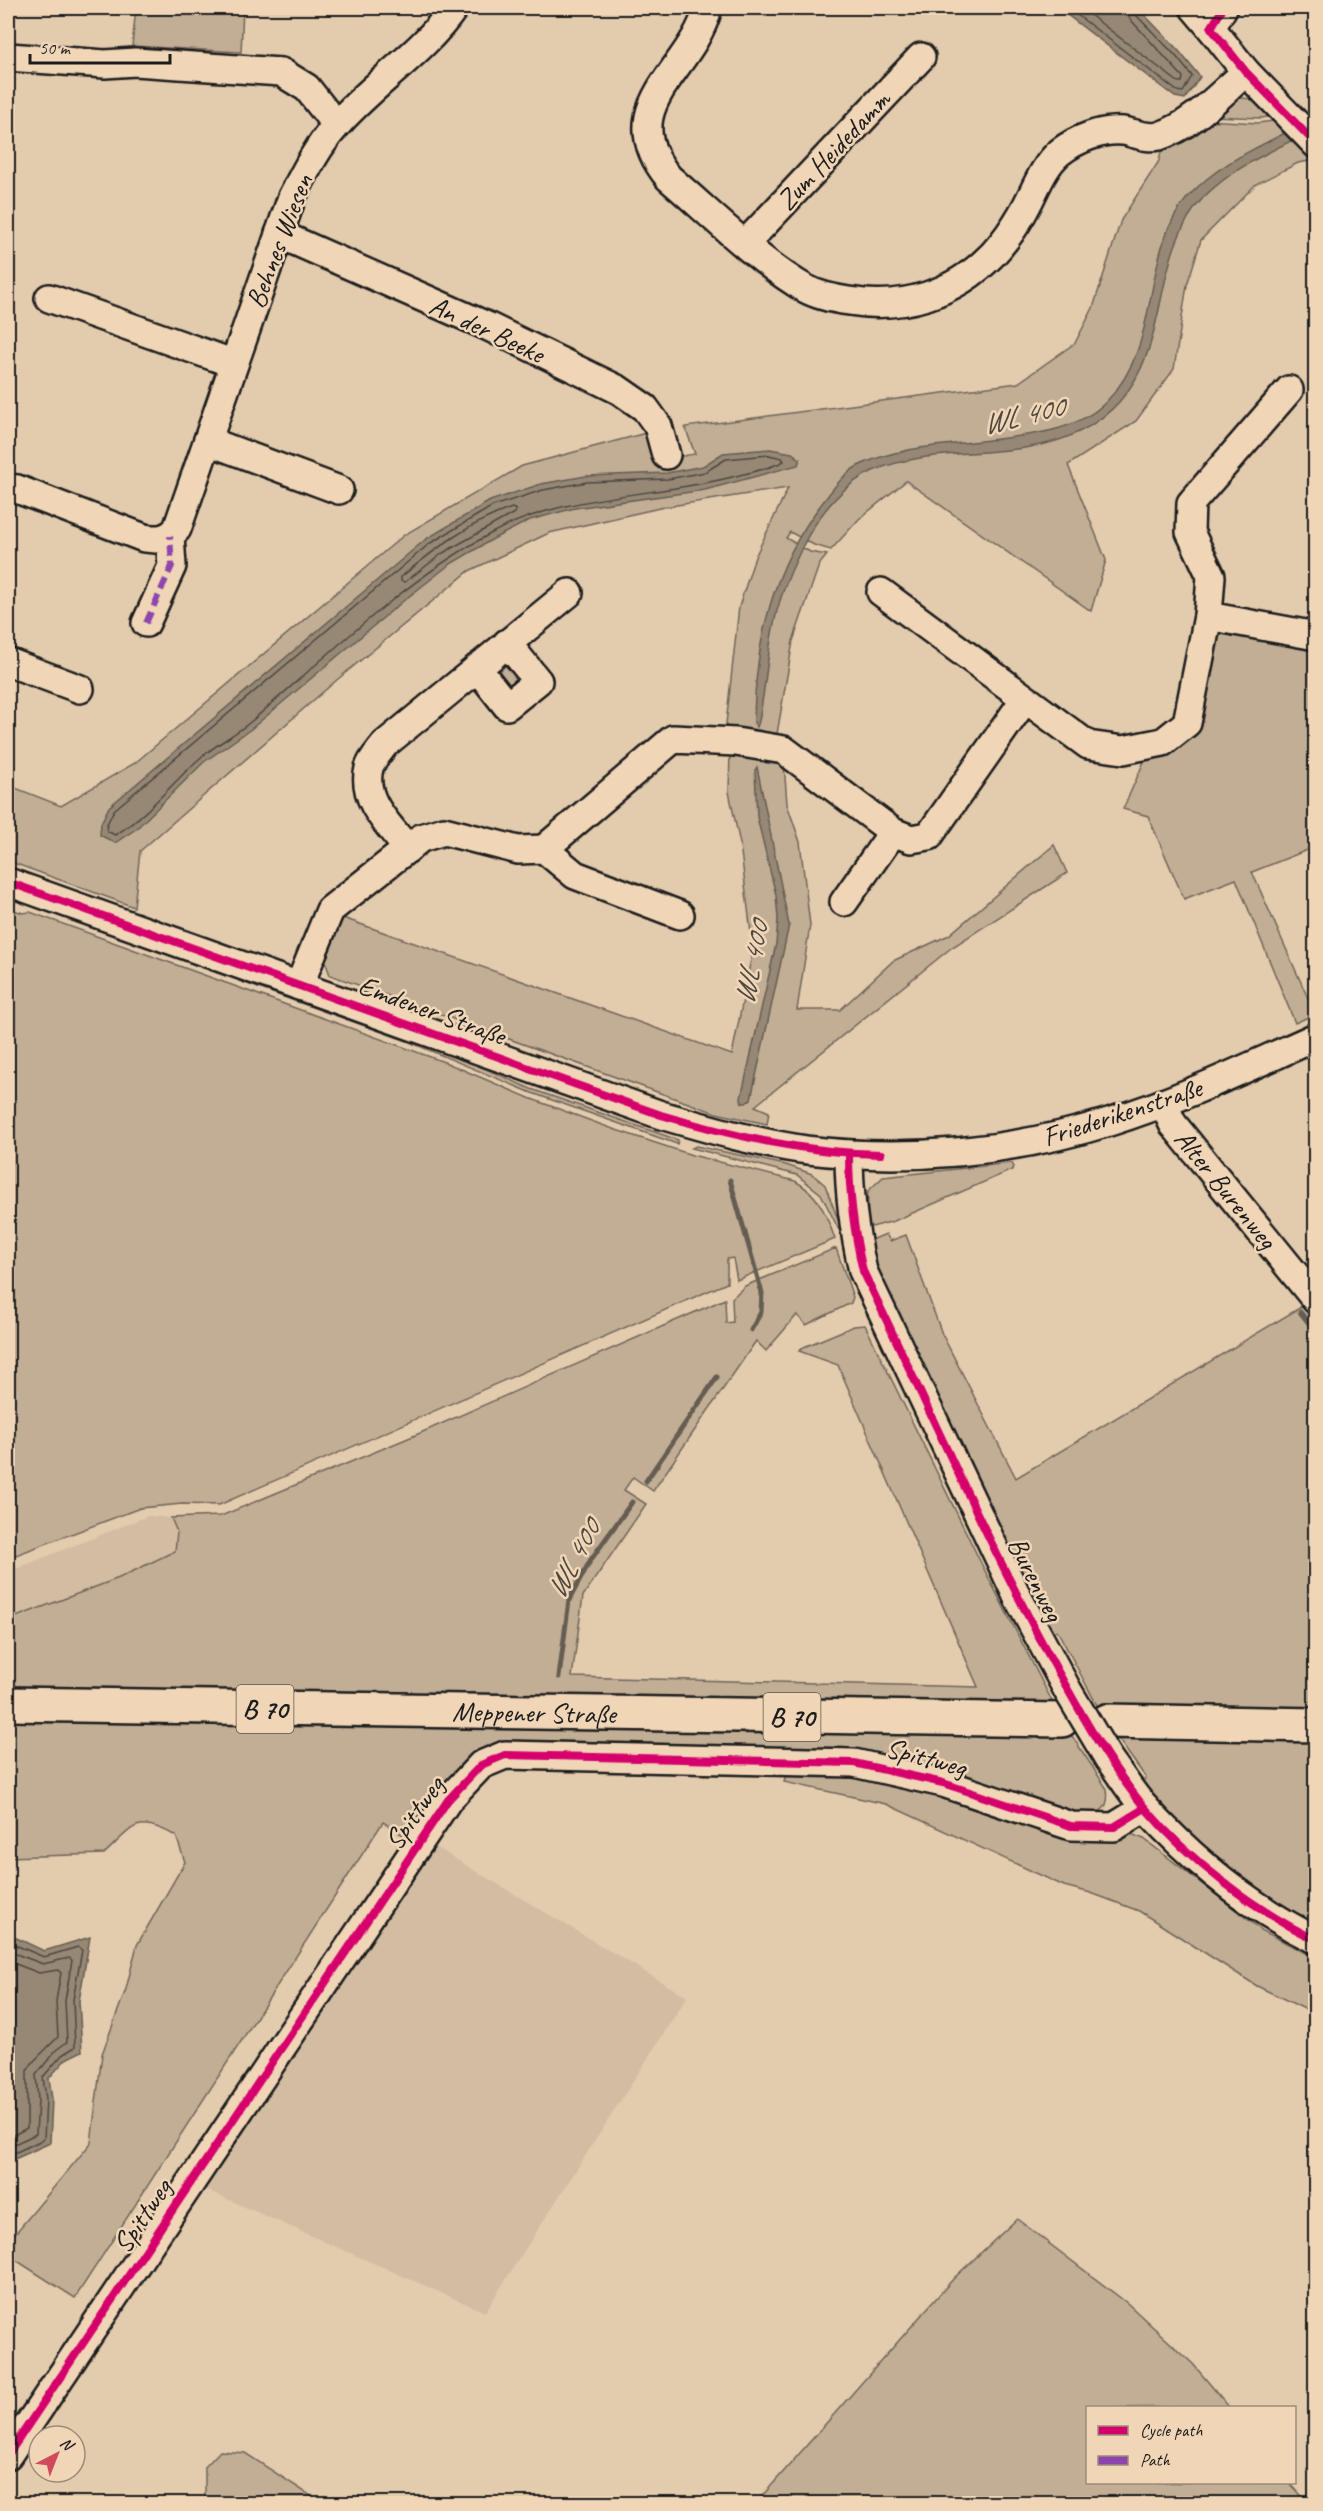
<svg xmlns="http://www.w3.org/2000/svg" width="1323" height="2511" viewBox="0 0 1323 2511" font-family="Caveat,sans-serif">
<rect width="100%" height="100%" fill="#e3cbae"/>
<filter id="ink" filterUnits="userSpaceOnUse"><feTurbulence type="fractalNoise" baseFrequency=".0167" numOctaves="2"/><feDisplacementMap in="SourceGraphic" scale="12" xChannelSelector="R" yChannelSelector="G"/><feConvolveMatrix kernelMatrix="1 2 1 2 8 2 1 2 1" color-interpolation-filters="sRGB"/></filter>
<g filter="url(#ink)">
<g fill="#d2bca2">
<polygon points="148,1516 171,1518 177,1532 175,1551 119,1578 8,1620 8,1572"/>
<polygon points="427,1842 687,1997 485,2312 204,2189"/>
</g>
<g fill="#c2ae95" stroke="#6f6558" stroke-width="1.5">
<polygon points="136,8 243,8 241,52 132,46"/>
<polygon points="1240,98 1254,99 1276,115 1262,118 1212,116 1230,100"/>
<polygon points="1206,120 1258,123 1281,120 1315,153 1315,160 1298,163 1256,184 1201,240 1187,285 1174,369 1136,421 1068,465 1106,560 1091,611 906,481 859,519 831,550 814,545 790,532 786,538 810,552 827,555 819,565 793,641 776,740 725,733 739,607 755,557 788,488 664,507 549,533 469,571 338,679 140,851 134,907 8,861 8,785 61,806 135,763 404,535 522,466 646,433 653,461 695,454 685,427 1018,383 1075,343 1093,308 1121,220 1159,161 1162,147"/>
<polygon points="1220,628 1315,645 1315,847 1252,872 1315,1014 1295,1023 1236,879 1184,899 1148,816 1123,809 1147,755 1196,715"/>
<polygon points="505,666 511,666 520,680 507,690 496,675"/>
<polygon points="730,752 774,758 784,764 787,804 800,842 810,925 797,1010 840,1010 893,961 949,935 1054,845 1067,873 951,948 755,1106 769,1112 767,1124 716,1113 330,975 325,961 336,928 343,918 732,1055 753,949 740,844 729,792"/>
<polygon points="11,895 228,970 226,976 31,906"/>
<path d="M 8,908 L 23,913 L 30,912 L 447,1063 L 529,1098 L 613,1129 L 692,1155 L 795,1181 C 819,1194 826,1214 835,1239 L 737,1280 L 733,1258 L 727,1259 L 727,1283 L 219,1505 L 182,1504 L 140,1508 L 8,1558 Z"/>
<polygon points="241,975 443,1050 531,1089 678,1140 677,1144 532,1093 407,1041 239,981"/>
<polygon points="696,1146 786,1165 812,1174 825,1185 842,1230 839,1230 821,1194 797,1175 692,1148"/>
<polygon points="1012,1163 1014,1167 1012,1170 894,1221 872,1227 867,1224 868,1191 883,1177"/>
<polygon points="886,1234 890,1241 906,1235 942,1334 1016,1478 1306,1304 1316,1317 1315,1710 1098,1707 1057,1630 1049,1634 885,1293 871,1254 869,1241"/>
<polygon points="836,1248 853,1297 851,1303 806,1325 797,1315 766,1351 756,1341 653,1491 633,1477 624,1490 646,1504 583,1596 572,1677 978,1687 838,1365 799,1351 804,1347 854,1326 865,1325 982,1565 1055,1707 8,1690 8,1620 119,1578 175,1551 177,1532 171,1518 221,1516 418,1434 725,1299 726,1323 733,1322 732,1298 745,1286"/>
<path d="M 8,1718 L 1068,1735 L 1072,1736 L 1107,1789 C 1110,1810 1101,1813 1082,1816 L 936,1771 L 505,1746 L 412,1841 L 383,1822 L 75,2298 L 8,2255 L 8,2242 L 91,2143 L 102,2054 L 126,1989 L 137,1945 L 185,1862 L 176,1836 C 137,1814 134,1826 104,1854 L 8,1857 Z"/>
<polygon points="1116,1736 1315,1738 1315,1927 1291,1915 1216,1862 1140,1784 1146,1778"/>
<polygon points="853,1772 1109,1835 1131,1834 1144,1839 1263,1931 1315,1958 1315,2014 1257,1986 1139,1911 1091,1893 1064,1886 886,1804 784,1782 786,1773"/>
<polygon points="1017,2219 1127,2303 1193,2364 1229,2407 1088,2408 1088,2482 1290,2483 1308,2503 756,2503 954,2278"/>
<polygon points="220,2451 245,2453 322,2503 205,2503 205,2467"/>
</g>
<g fill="#968875" stroke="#655d51" stroke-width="1.5">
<polygon points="1058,8 1138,8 1179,51 1200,77 1185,99 1175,97"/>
<path d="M 1315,117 L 1315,128 C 1278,149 1233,166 1203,198 C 1150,256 1172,344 1119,402 C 1053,474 952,437 873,471 C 845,483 821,512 807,538 C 794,563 781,592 775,619 C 769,644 767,670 763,696 C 761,706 761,718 757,727 L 754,723 C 755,642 772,567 823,502 C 833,489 843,474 858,466 C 898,446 946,446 989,440 C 1029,435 1076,432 1106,402 C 1164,344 1139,255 1187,198 C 1221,159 1272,142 1315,117 Z"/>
<polygon points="770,449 792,453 800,459 798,465 705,490 575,508 530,520 493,539 449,565 402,602 251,729 204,762 136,829 115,843 100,835 101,823 109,807 426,539 490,501 541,484 586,476 667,473 703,466 723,453"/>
<polygon points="757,767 789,925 751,1099 746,1103 742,1103 741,1098 776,944 778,919 776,895 757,817 755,770"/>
<polygon points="8,1934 44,1951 90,1937 79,2001 82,2051 66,2059 49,2078 52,2099 50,2143 8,2162"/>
</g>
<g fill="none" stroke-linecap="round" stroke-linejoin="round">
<g stroke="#4d4740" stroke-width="1.5">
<polyline points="1068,8 1177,91 1183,92 1192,76 1175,55 1135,14 1134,8"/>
<polyline points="1081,8 1178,82 1182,82 1183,77 1130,19 1126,8"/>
<path d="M 769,455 L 782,458 L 784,461 C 770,469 751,472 736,476 C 653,498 567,492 490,534 C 404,581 328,655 254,719 C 237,734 216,744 199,759 C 171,784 148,815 115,835 L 107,831 L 107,824 L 114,810 L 429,544 L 493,506 L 543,490 L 587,482 L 668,479 L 705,472 L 726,459 Z"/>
<path d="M 512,508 L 516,510 L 514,513 L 443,553 L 405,582 L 401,581 L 401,577 C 435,549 470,522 512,508 Z"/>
<polyline points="8,1942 44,1957 78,1947 82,1950 73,2000 75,2047 62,2055 43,2077 46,2099 44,2139 8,2156"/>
<polyline points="8,1951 43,1964 69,1958 72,1960 65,2001 67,2042 56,2050 36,2075 38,2100 36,2134 8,2147"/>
<polyline points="8,1961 39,1973 58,1970 61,1973 56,2001 58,2037 33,2062 27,2071 27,2128 8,2138"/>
</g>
<g stroke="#655d51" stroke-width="5">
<polyline points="730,1180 762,1293 761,1312 751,1330"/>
<polyline points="1300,1312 1316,1332"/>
<polyline points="646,1481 717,1377"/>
<polyline points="559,1677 569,1600 590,1561 632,1502"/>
</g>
<defs>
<g id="minor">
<path d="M 708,8 C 691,73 610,106 669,178 C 710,213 760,263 806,289 C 819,296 835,299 849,301 C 903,310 955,294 993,254 C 1004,242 1014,228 1022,214 C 1034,194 1042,167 1060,152 C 1077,139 1101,129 1123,131 C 1135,133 1146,139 1159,136 C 1192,126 1220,94 1246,72"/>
<polyline points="1194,8 1211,28"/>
<polyline points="1223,8 1211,28 1246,72 1316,144"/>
<polyline points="8,57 105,64 135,62 281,72 307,88 336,125"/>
<polyline points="279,234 487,326 619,390 645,408 658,426 666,455"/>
<polyline points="746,243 921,57"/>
<polyline points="49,298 232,363"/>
<polyline points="1289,390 1191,503 1190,532 1211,576 1208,616 1316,636"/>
<polyline points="208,441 339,490"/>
<path d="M 8,488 L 17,489 L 144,538 C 158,540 167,540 177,529 L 292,197 C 305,172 317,147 336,126 C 372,84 422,54 454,8"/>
<polyline points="881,592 1088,745 1123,750 1163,742 1187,723 1208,616"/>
<polyline points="146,623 172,566 170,536"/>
<polyline points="8,662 80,689"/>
<polyline points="477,668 507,706 538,681 507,643"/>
<path d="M 408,849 C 389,825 361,800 369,768 C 371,760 380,751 385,744 L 569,593"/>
<polyline points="544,849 575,875 680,915"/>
<path d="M 8,882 L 661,1115 C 709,1129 757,1143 807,1150 C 908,1162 1012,1152 1109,1122 C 1180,1100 1248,1067 1316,1037"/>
<polyline points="844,902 893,832"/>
<polyline points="299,986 330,910 421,838 444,831 518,850 544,849 673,739 736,742 784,750 893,832 911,839 929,836 1025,699"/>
<polyline points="1163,1103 1173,1124 1316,1300"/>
<path d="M 849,1154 C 849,1194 854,1232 863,1271 L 1017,1596 L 1068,1691"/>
<path d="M 1108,1758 C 1121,1775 1132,1794 1146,1809 C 1195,1862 1251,1908 1316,1940"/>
<polyline points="8,2455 448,1800 481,1765 505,1755 854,1763 943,1783 1071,1826 1114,1827 1145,1808"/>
</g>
<g id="major">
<path id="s1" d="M 8,1704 L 1062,1720"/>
<polyline points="1107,1721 1316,1725"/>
</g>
</defs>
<use href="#minor" stroke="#1c1c1c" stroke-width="32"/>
<use href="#major" stroke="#1c1c1c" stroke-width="38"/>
<use href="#minor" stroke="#f0d6b7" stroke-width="27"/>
<use href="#major" stroke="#f0d6b7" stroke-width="33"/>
<defs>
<polyline id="minor-bridge" points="1068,1691 1108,1758"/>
</defs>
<use href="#minor-bridge" stroke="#1c1c1c" stroke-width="32" stroke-linecap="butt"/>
<use href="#minor-bridge" stroke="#f0d6b7" stroke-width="27"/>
<polyline stroke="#8e44ad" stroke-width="6" stroke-dasharray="12 6" stroke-linecap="butt" points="146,623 172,566 170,536"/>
<defs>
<g id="cycleway">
<polyline points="1223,8 1211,28 1246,72 1316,144"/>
<path d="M 8,882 L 661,1115 C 734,1136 805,1153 881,1154"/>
<path d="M 849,1154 C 849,1194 854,1232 863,1271 C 924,1397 980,1527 1046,1650 C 1076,1704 1105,1760 1145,1808 C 1190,1861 1253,1909 1316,1940"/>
<polyline points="8,2455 448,1800 481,1765 505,1755 854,1763 943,1783 1071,1826 1114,1827 1145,1808"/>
</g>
</defs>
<use href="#cycleway" stroke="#f0d6b7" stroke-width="11"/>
<use href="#cycleway" stroke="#d6006c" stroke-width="8"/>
</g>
</g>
<g text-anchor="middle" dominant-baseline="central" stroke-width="5" stroke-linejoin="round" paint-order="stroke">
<g fill="#f0d6b7" stroke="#5c544a" stroke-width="1.5">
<rect x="236.5" y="1685" width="57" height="48" rx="4.5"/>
<rect x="763.5" y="1693" width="57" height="48" rx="4.5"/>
</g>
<g font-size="27" font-weight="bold" fill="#1c1c1c">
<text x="265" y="1709">B 70</text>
<text x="792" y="1717">B 70</text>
</g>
<g font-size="28" fill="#1c1c1c" stroke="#f0d6b7">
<text transform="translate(833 150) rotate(-47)">Zum Heidedamm</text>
<text transform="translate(279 241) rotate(-69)">Behnes Wiesen</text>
<text transform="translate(487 329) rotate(25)">An der Beeke</text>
<text transform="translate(432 1010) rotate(20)">Emdener Straße</text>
<text transform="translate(1122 1112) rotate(-18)">Friederikenstraße</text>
<text transform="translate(1226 1189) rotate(51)">Alter Burenweg</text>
<text transform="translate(1036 1579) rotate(63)">Burenweg</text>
<text stroke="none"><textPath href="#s1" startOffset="526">Meppener Straße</textPath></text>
<text transform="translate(926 1757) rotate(15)">Spittweg</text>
<text transform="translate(414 1813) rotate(-55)">Spittweg</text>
<text transform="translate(142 2216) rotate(-56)">Spittweg</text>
</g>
<g font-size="30" font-style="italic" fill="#4d4740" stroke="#f0d6b7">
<text transform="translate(1023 415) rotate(-13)">WL 400</text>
<text transform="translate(751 963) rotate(-79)">WL 400</text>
<text transform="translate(573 1559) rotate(-62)">WL 400</text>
</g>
</g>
<rect width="1323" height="2511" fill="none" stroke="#f0d6b7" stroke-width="30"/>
<rect x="15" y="15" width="1293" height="2481" fill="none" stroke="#1c1c1c" stroke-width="2" filter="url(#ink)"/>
<rect x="1086" y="2406" width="210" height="78" fill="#f0d6b7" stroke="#9b8c79" stroke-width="1.5"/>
<rect x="1098" y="2426" width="30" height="9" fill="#d6006c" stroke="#9b8c79" stroke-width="1.5"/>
<text x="1140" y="2436" font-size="18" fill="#1c1c1c">Cycle path</text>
<rect x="1098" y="2456" width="30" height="9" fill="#8e44ad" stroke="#9b8c79" stroke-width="1.5"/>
<text x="1140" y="2466" font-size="18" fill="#1c1c1c">Path</text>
<g transform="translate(57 2454) rotate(42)"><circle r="28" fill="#f0d6b7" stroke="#9b8c79" stroke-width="1.5"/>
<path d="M0-4.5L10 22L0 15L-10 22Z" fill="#d1495b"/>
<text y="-9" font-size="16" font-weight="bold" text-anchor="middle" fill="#1c1c1c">N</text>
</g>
<path d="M30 54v9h140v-9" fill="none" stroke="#1c1c1c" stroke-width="3"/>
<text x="39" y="54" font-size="18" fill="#1c1c1c" stroke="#f0d6b7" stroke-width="4.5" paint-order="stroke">50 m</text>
</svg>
